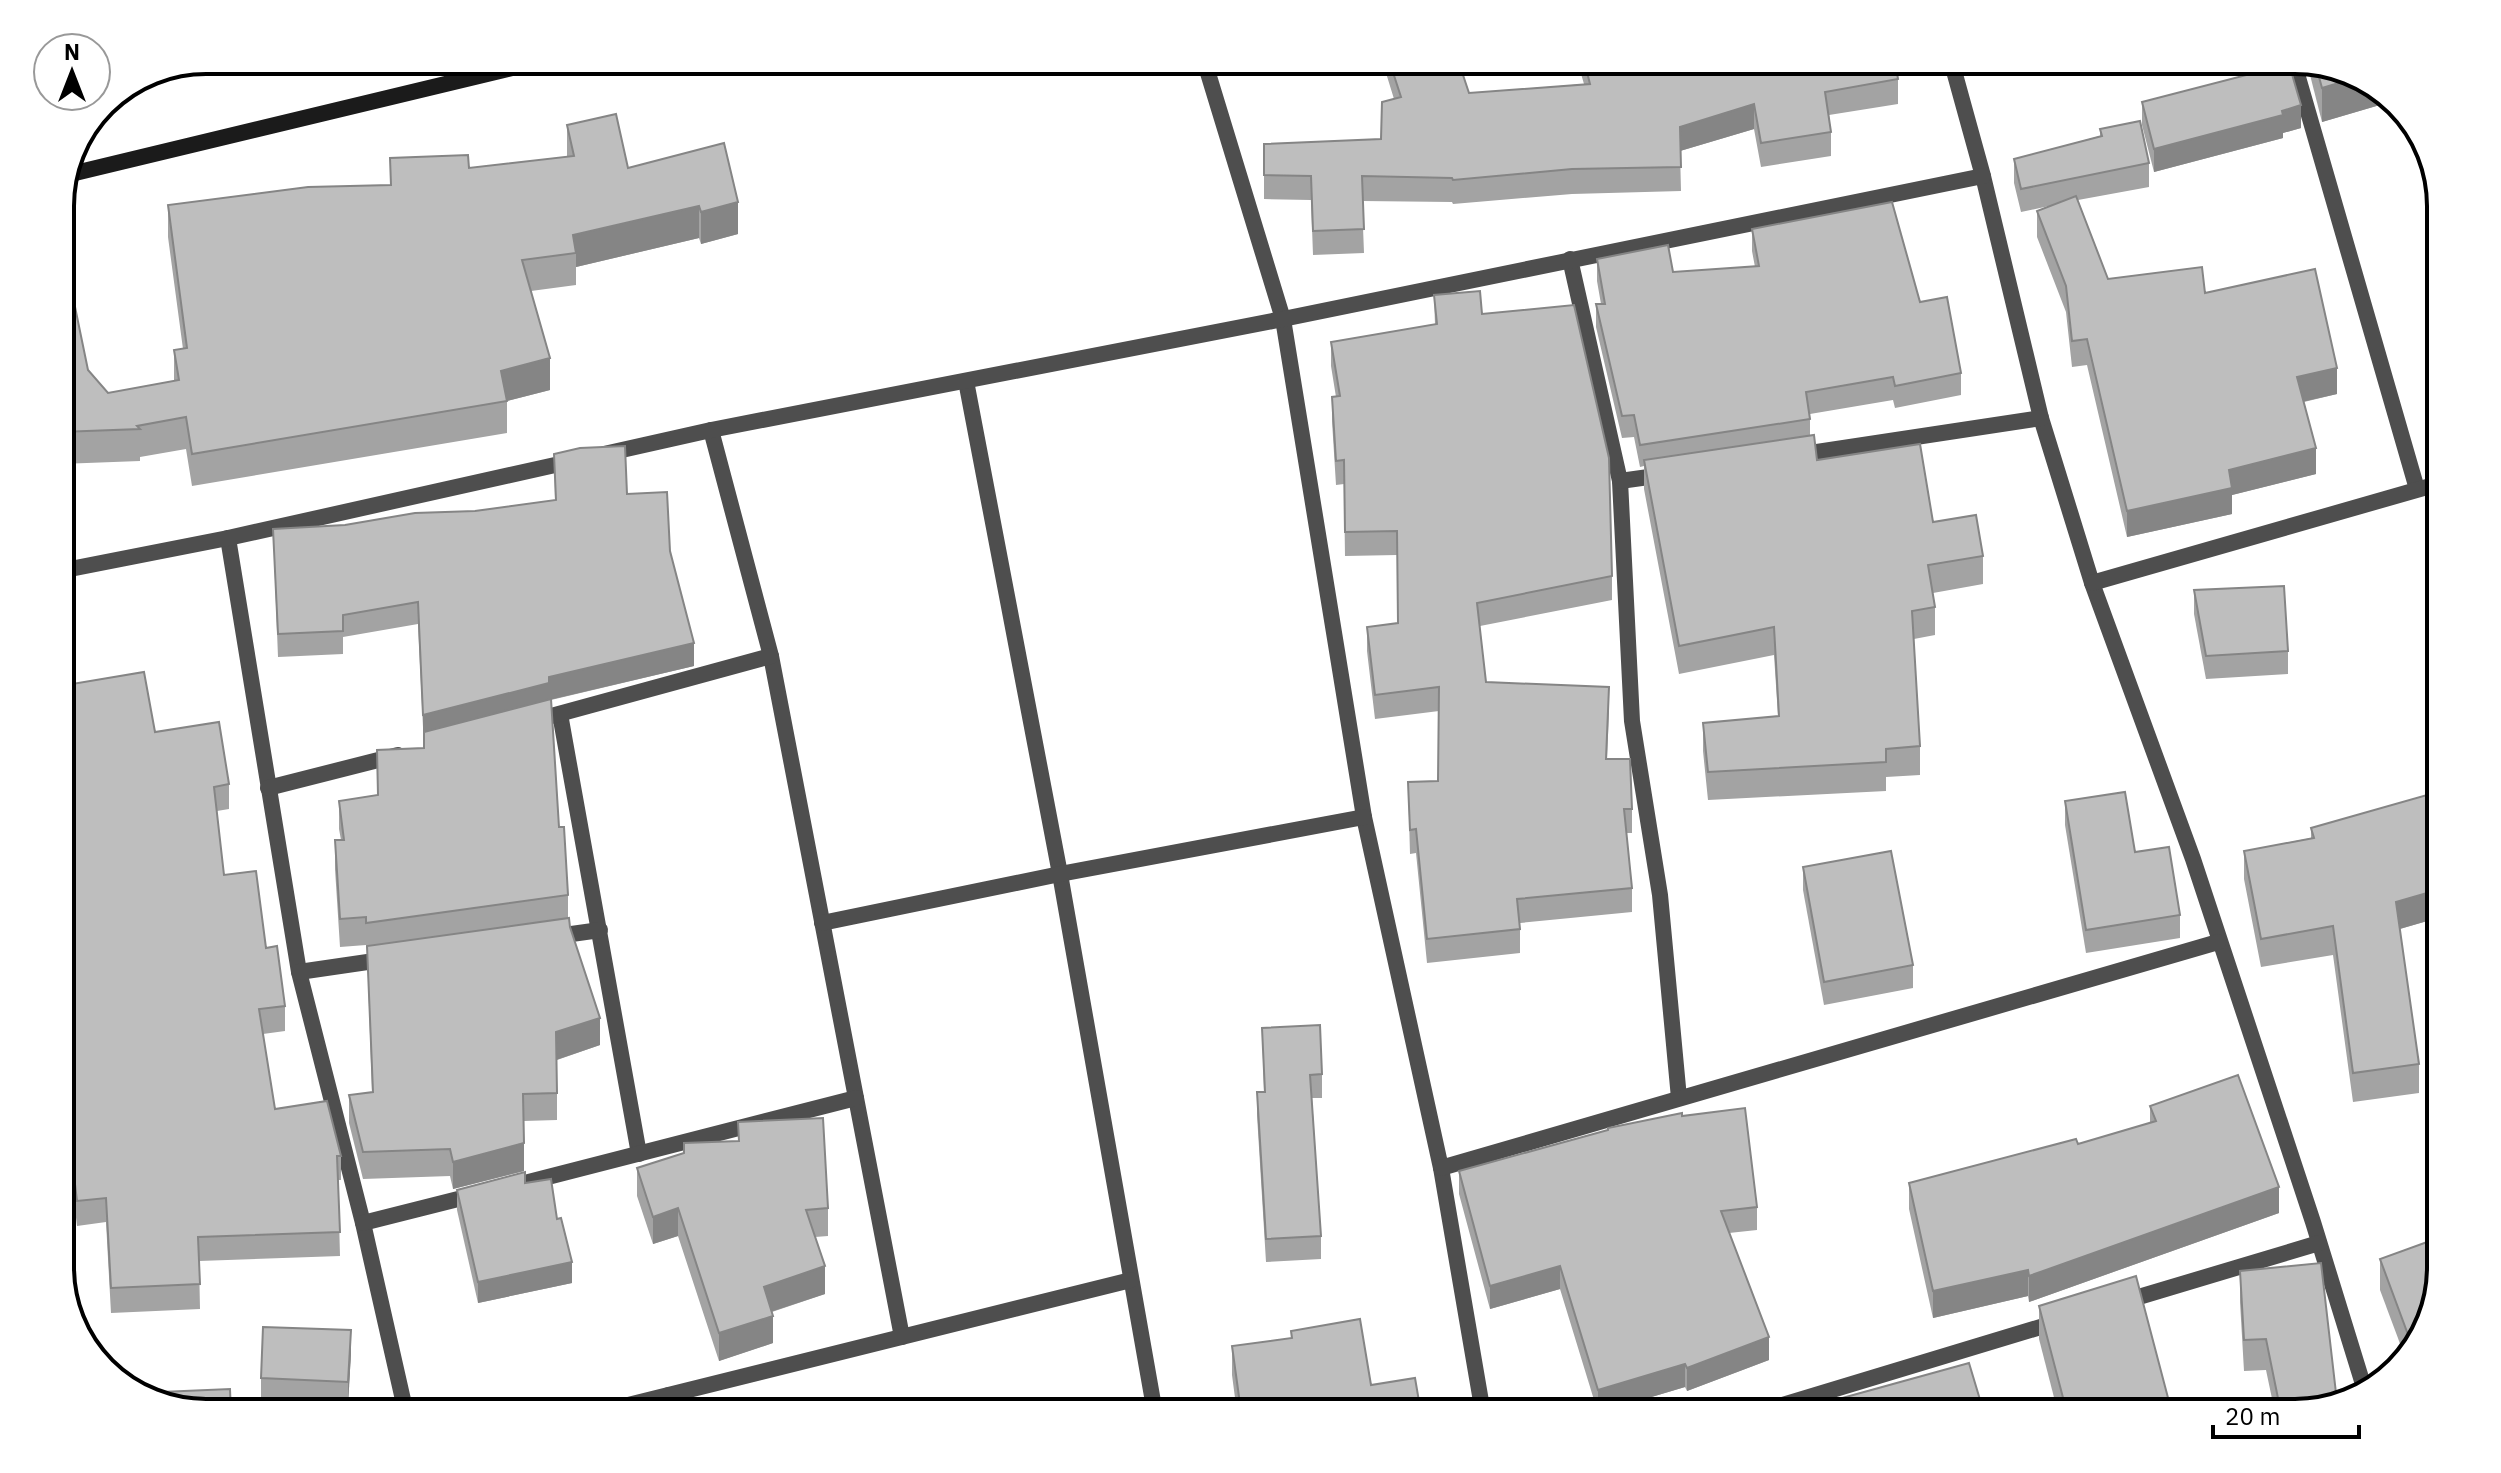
<svg xmlns="http://www.w3.org/2000/svg" width="2501" height="1473" viewBox="0 0 2501 1473" font-family="'IBM Plex Sans',sans-serif">
<rect width="100%" height="100%" fill="#fff"/>
<g fill="none" stroke-linecap="round" stroke-linejoin="round">
<g stroke="#4e4e4e" stroke-width="16">
<polyline points="1204,60 1283,319 1364,817 1441,1168 1483,1413"/>
<polyline points="1951,60 1983,176 2041,418 2092,583 2193,859 2313,1222 2366,1394"/>
<polyline points="2293,60 2417,489"/>
<polyline points="1570,259 1620,481 1632,721 1660,895 1679,1098"/>
<polyline points="966,381 1060,874 1155,1413"/>
<polyline points="711,430 771,656 902,1337"/>
<polyline points="604,454 711,430 1283,319 1983,176"/>
<polyline points="1797,455 2041,418"/>
<polyline points="1620,481 1663,475"/>
<polyline points="228,538 299,972 363,1223 406,1413"/>
<polyline points="60,571 228,538 573,461"/>
<polyline points="2092,583 2441,483"/>
<polyline points="560,714 639,1154"/>
<polyline points="533,721 771,656"/>
<polyline points="268,788 398,755"/>
<polyline points="822,923 1060,874 1364,817"/>
<polyline points="550,937 600,930"/>
<polyline points="299,972 388,959"/>
<polyline points="1441,1168 2218,942"/>
<polyline points="505,1188 856,1098"/>
<polyline points="363,1223 478,1194"/>
<polyline points="2122,1302 2319,1243"/>
<polyline points="669,1395 672,1413"/>
<polyline points="596,1413 1131,1280"/>
<polyline points="1756,1413 2057,1322"/>
</g>
<polyline stroke="#1b1b1b" stroke-width="16" points="71,174 545,60"/>
</g>
<g fill="#a3a3a3">
<polygon points="1382,60 1458,60 1469,93 1584,84 1577,60 1895,60 1898,79 1898,104 1829,115 1831,132 1831,156 1761,167 1754,129 1680,151 1681,191 1572,194 1453,204 1452,202 1362,201 1364,253 1313,255 1311,200 1264,199 1264,144 1381,139 1394,99"/>
<polygon points="2309,64 2368,80 2390,102 2322,122 2309,71"/>
<polygon points="2142,102 2301,128 2283,133 2283,138 2154,172 2142,125"/>
<polygon points="567,125 628,168 724,143 738,234 701,244 699,238 576,267 576,285 531,291 550,390 507,401 507,433 192,486 186,449 140,457 140,461 60,464 60,234 88,370 108,393 174,381 174,350 183,349 168,237 168,205 390,185 390,158 469,168 567,157"/>
<polygon points="2100,129 2149,163 2149,187 2078,200 2108,279 2205,293 2337,394 2304,402 2316,474 2232,495 2232,514 2127,537 2087,365 2072,367 2066,312 2037,237 2037,211 2049,206 2021,212 2014,183 2014,159 2100,136"/>
<polygon points="1752,229 1920,302 1961,373 1961,395 1895,408 1893,400 1810,414 1810,435 1817,460 1933,522 1983,556 1983,584 1933,593 1935,607 1935,635 1914,639 1920,746 1920,775 1886,777 1886,791 1708,800 1703,751 1703,723 1778,716 1774,655 1679,674 1644,489 1644,466 1640,467 1634,437 1622,438 1596,327 1596,304 1601,304 1597,281 1597,259 1673,272 1755,267 1752,251"/>
<polygon points="1434,295 1482,314 1612,576 1612,600 1480,626 1486,682 1609,711 1607,759 1632,809 1632,833 1626,833 1632,888 1632,912 1520,923 1520,953 1427,963 1416,853 1410,854 1408,782 1438,781 1439,711 1375,719 1367,651 1367,627 1398,623 1397,555 1345,556 1344,484 1336,485 1332,421 1332,397 1336,397 1331,366 1331,342 1435,325"/>
<polygon points="554,454 627,494 670,551 694,666 551,700 559,827 568,895 568,918 600,1045 557,1060 557,1120 524,1121 524,1171 453,1189 450,1176 363,1179 349,1123 349,1095 372,1092 367,951 366,945 340,947 335,869 335,840 341,840 339,829 339,801 377,796 377,750 424,748 418,624 343,637 343,654 278,657 273,529 345,525 475,511 555,500"/>
<polygon points="2194,590 2288,651 2288,674 2206,679 2194,614"/>
<polygon points="60,686 155,732 229,784 229,809 217,811 224,875 266,948 285,1006 285,1031 263,1034 275,1109 341,1156 341,1180 338,1180 340,1256 199,1261 200,1309 111,1313 106,1222 77,1226 67,1141 67,1116 70,1116 68,1031 60,1032"/>
<polygon points="2441,791 2441,917 2400,929 2419,1064 2419,1093 2353,1102 2333,955 2261,967 2244,879 2244,851 2311,838 2311,828"/>
<polygon points="2065,801 2135,852 2180,915 2180,938 2086,953 2065,825"/>
<polygon points="1803,867 1913,965 1913,988 1824,1005 1803,890"/>
<polygon points="1262,1028 1322,1074 1322,1098 1312,1098 1321,1236 1321,1259 1266,1262 1257,1115 1257,1092 1264,1092"/>
<polygon points="2150,1106 2279,1213 2029,1302 2028,1296 1933,1318 1909,1209 1909,1183 2078,1144 2150,1123"/>
<polygon points="1682,1116 1757,1207 1757,1230 1729,1233 1769,1360 1687,1391 1685,1387 1598,1413 1560,1289 1490,1309 1459,1194 1459,1171"/>
<polygon points="738,1122 828,1208 828,1236 815,1237 825,1294 772,1312 773,1343 719,1361 678,1236 653,1244 637,1196 637,1168 738,1141"/>
<polygon points="525,1183 557,1219 572,1283 478,1303 457,1210 457,1190"/>
<polygon points="2380,1259 2421,1340 2405,1357 2380,1290"/>
<polygon points="2240,1271 2336,1393 2295,1413 2275,1413 2266,1370 2244,1371 2240,1302"/>
<polygon points="2039,1306 2172,1413 2058,1413 2039,1339"/>
<polygon points="1291,1331 1371,1385 1421,1413 1237,1413 1232,1375 1232,1346 1291,1338"/>
<polygon points="351,1353 348,1405 261,1401 261,1378"/>
</g>
<g fill="#858585">
<polygon points="2359,77 2368,80 2390,102 2322,122 2322,88"/>
<polygon points="1754,104 1754,129 1680,151 1680,127"/>
<polygon points="2301,105 2301,128 2283,133 2283,138 2154,172 2154,149"/>
<polygon points="738,202 738,234 701,244 701,212"/>
<polygon points="699,206 699,238 576,267 576,253 573,235"/>
<polygon points="550,358 550,390 507,401 501,371"/>
<polygon points="2337,368 2337,394 2297,403 2297,377"/>
<polygon points="2316,448 2316,474 2232,495 2232,514 2127,537 2127,511 2229,470"/>
<polygon points="694,643 694,666 549,700 549,705 423,737 423,715 549,677"/>
<polygon points="2441,889 2441,917 2396,930 2396,902"/>
<polygon points="600,1018 600,1045 556,1060 556,1032"/>
<polygon points="524,1143 524,1171 453,1189 453,1162"/>
<polygon points="2279,1187 2279,1213 2029,1302 2029,1276"/>
<polygon points="678,1208 678,1236 653,1244 653,1217"/>
<polygon points="572,1262 572,1283 478,1303 478,1282"/>
<polygon points="825,1266 825,1294 764,1314 764,1287"/>
<polygon points="1560,1266 1560,1289 1490,1309 1490,1286"/>
<polygon points="2028,1270 2028,1296 1933,1318 1933,1291"/>
<polygon points="773,1316 773,1343 719,1361 719,1333"/>
<polygon points="351,1330 351,1353 348,1405 348,1382"/>
<polygon points="1769,1337 1769,1360 1687,1391 1687,1368"/>
<polygon points="1685,1364 1685,1387 1598,1413 1598,1390"/>
</g>
<g fill="#bebebe" stroke="#858585" stroke-width="2">
<polygon points="1389,60 1458,60 1469,93 1590,84 1584,60 1895,60 1898,79 1825,92 1831,132 1761,143 1754,104 1680,127 1681,167 1572,169 1453,180 1452,178 1362,176 1364,229 1313,231 1311,176 1264,175 1264,144 1381,139 1382,102 1401,97"/>
<polygon points="2289,64 2301,105 2282,111 2283,115 2154,149 2142,102"/>
<polygon points="2316,66 2359,77 2322,88"/>
<polygon points="616,114 628,168 724,143 738,202 701,212 699,206 573,235 576,253 522,260 550,358 501,371 507,401 192,454 186,417 137,426 140,429 60,432 60,234 88,370 108,393 179,380 174,350 187,348 168,205 308,187 391,185 390,158 468,155 469,168 574,156 567,125"/>
<polygon points="2140,121 2149,163 2021,189 2014,159 2102,136 2100,129"/>
<polygon points="2076,196 2108,279 2202,267 2205,293 2315,269 2337,368 2297,377 2316,448 2229,470 2232,488 2127,511 2087,339 2072,341 2066,286 2037,211"/>
<polygon points="1892,202 1920,302 1947,297 1961,373 1895,386 1893,377 1806,392 1810,419 1640,445 1634,415 1622,416 1596,304 1605,304 1597,259 1668,245 1673,272 1759,266 1752,229"/>
<polygon points="1480,291 1482,314 1574,305 1609,458 1612,576 1477,603 1486,682 1609,687 1606,759 1630,759 1632,809 1624,809 1632,888 1517,899 1520,929 1427,939 1416,829 1410,830 1408,782 1438,781 1439,687 1375,695 1367,627 1398,623 1397,531 1345,532 1344,460 1336,461 1332,397 1340,396 1331,342 1437,324 1434,295"/>
<polygon points="1814,435 1817,460 1920,444 1933,522 1976,515 1983,556 1928,565 1935,607 1912,611 1920,746 1886,749 1886,762 1708,772 1703,723 1779,716 1774,627 1679,646 1644,460"/>
<polygon points="625,446 627,494 667,492 670,551 694,643 549,677 549,683 423,715 418,602 343,615 343,631 278,634 273,529 345,525 415,513 475,511 556,500 554,454 580,448"/>
<polygon points="2284,586 2288,651 2206,656 2194,590"/>
<polygon points="144,672 155,732 219,722 229,784 214,787 224,875 256,871 266,948 277,946 285,1006 259,1009 275,1109 327,1101 341,1156 337,1156 340,1232 198,1237 200,1284 111,1288 106,1198 77,1201 67,1116 71,1116 68,1006 60,1007 60,686"/>
<polygon points="551,699 559,827 564,827 568,895 366,923 366,917 340,919 335,840 344,840 339,801 378,795 377,750 424,748 424,732"/>
<polygon points="2441,791 2441,889 2396,902 2419,1064 2353,1073 2333,926 2261,939 2244,851 2314,838 2311,828"/>
<polygon points="2125,792 2135,852 2169,847 2180,915 2086,930 2065,801"/>
<polygon points="1891,851 1913,965 1824,982 1803,867"/>
<polygon points="569,918 570,927 600,1018 556,1032 557,1093 523,1094 524,1143 453,1162 450,1149 363,1152 349,1095 373,1092 367,946"/>
<polygon points="1320,1025 1322,1074 1310,1075 1321,1236 1266,1239 1257,1092 1265,1092 1262,1028"/>
<polygon points="2238,1075 2279,1187 2029,1276 2028,1270 1933,1291 1909,1183 2076,1139 2078,1144 2156,1121 2150,1106"/>
<polygon points="1745,1108 1757,1207 1721,1211 1769,1337 1687,1368 1685,1364 1598,1390 1560,1266 1490,1286 1459,1171 1608,1130 1608,1128 1682,1113 1682,1116"/>
<polygon points="823,1118 828,1208 806,1210 825,1266 764,1287 773,1316 719,1333 678,1208 653,1217 637,1168 684,1153 684,1143 739,1141 738,1122"/>
<polygon points="525,1172 525,1183 551,1179 557,1219 561,1218 572,1262 478,1282 457,1190"/>
<polygon points="2441,1237 2441,1267 2421,1340 2413,1348 2380,1259"/>
<polygon points="2321,1263 2336,1393 2376,1385 2368,1393 2295,1413 2281,1413 2266,1339 2244,1340 2240,1271"/>
<polygon points="2136,1276 2172,1413 2067,1413 2039,1306"/>
<polygon points="1360,1319 1371,1385 1415,1378 1421,1413 1248,1413 1246,1403 1240,1404 1232,1346 1292,1338 1291,1331"/>
<polygon points="263,1327 351,1330 348,1382 261,1378"/>
<polygon points="1969,1363 1984,1413 1788,1413"/>
<polygon points="230,1389 231,1413 206,1413 138,1395 138,1393"/>
</g>
<path d="M0 0H2501V1473H0ZM206 74H2295A132 132 0 0 1 2427 206V1267A132 132 0 0 1 2295 1399H206A132 132 0 0 1 74 1267V206A132 132 0 0 1 206 74Z" fill="#fff" fill-rule="evenodd"/>
<path fill="none" stroke="#000" stroke-width="4" d="M206 74H2295A132 132 0 0 1 2427 206V1267A132 132 0 0 1 2295 1399H206A132 132 0 0 1 74 1267V206A132 132 0 0 1 206 74Z"/>
<g transform="translate(72 72)"><circle r="38" fill="#ffffff" stroke="#999999" stroke-width="2"/>
<path d="M0-6L14 30L0 20L-14 30Z" fill="#000000"/>
<text y="-12" font-size="22" font-weight="bold" text-anchor="middle" fill="#000000">N</text>
</g>
<path d="M2213 1425v12h146v-12" fill="none" stroke="#000000" stroke-width="4"/>
<text x="2225" y="1425" font-size="24" fill="#000000" stroke="#ffffff" stroke-width="6" paint-order="stroke">20 m</text>
</svg>
